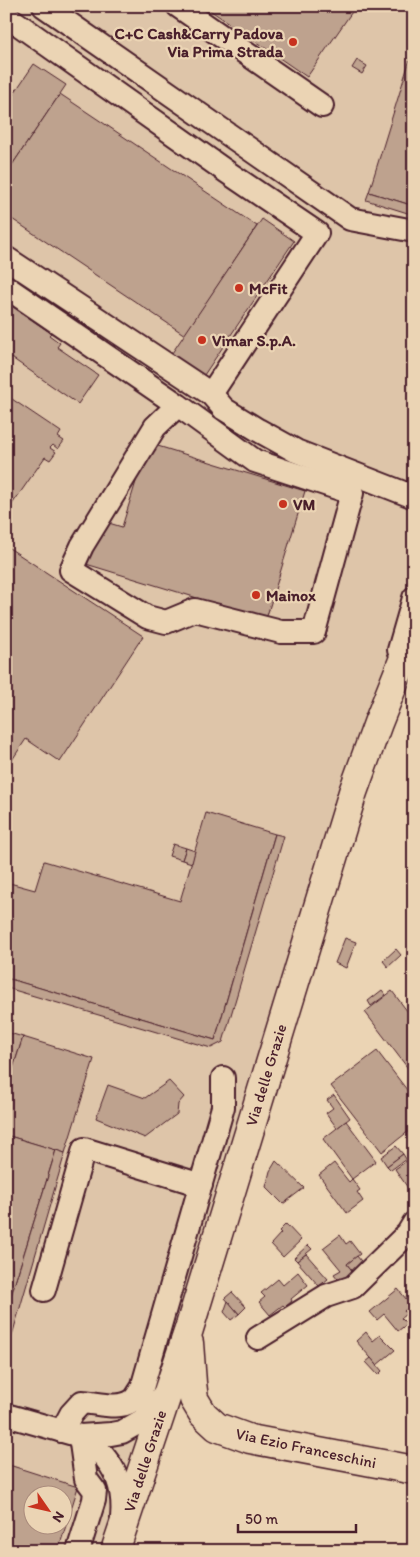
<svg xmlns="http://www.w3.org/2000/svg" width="420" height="1557" viewBox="0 0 420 1557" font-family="Itim,sans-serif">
<rect width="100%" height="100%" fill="#ebd4b4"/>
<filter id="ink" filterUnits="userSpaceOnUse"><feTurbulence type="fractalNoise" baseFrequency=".02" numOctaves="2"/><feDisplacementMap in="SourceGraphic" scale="10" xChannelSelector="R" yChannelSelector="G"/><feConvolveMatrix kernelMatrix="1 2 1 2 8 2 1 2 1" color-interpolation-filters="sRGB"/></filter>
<g filter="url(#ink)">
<path fill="#dec5a9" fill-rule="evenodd" d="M 6,6 L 414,6 L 414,601 L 169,1360 L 105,1551 L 6,1551 ZM 32,1494 L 62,1494 L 62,1524 L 32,1524 Z"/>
<g fill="#bea28e" stroke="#4a1f2b" fill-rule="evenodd">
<polygon points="204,6 356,6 307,77"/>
<polygon points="414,46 414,206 369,192"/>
<polygon points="357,60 367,66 362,74 352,68"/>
<polygon points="34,64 66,85 6,174 6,105"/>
<polygon points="60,94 257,226 185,335 6,215 6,174"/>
<polygon points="369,192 414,206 414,215 366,200"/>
<polygon points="262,219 294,241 202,378 170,356"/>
<polygon points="6,302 51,333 49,335 60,343 57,347 98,375 78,404 6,354"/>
<polygon points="6,395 61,432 58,437 64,441 58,449 53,445 50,448 56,452 50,460 45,457 6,513"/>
<polygon points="148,443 305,491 266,619 86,564 99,520 122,527"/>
<polygon points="6,546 143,636 60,762 26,739 6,769"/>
<polygon points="206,813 275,834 215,1040 6,978 6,882 35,890 44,861 180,901"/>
<polygon points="275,834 284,836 223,1042 211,1048 7,988 10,979 215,1040"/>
<polygon points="173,844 186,848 182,860 169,856"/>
<polygon points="186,848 195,851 192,863 182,860"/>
<polygon points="345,938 356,942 346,968 335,963"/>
<polygon points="396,949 401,955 388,967 383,961"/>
<polygon points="382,990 386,995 371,1006 368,1001"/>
<polygon points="392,991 414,1020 414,1068 410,1071 365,1012"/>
<polygon points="6,1032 23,1037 6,1090"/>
<polygon points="23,1037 94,1059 65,1153 6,1135 6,1090"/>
<polygon points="377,1051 414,1099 414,1127 382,1152 331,1086"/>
<polygon points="169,1081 184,1097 178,1104 177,1114 145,1138 96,1118 108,1085 145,1098"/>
<polygon points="334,1095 350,1118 337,1128 326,1113 333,1108 327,1100"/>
<polygon points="346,1121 376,1161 352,1179 323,1139"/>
<polygon points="6,1135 56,1150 6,1312"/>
<polygon points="396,1146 403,1154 387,1166 381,1157"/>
<polygon points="56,1150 65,1153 6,1356 6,1312"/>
<polygon points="403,1154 406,1159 391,1170 387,1166"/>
<polygon points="414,1156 414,1188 410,1191 395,1169"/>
<polygon points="276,1161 304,1188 283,1204 266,1187 270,1171"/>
<polygon points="334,1163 349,1182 352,1179 360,1190 357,1192 363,1201 347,1213 319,1175"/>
<polygon points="286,1224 301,1240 283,1257 271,1244 281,1233 279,1231"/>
<polygon points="340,1235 346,1244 350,1241 360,1254 347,1264 354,1273 341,1283 334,1274 341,1270 323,1248"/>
<polygon points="308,1245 312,1249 297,1261 294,1258"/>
<polygon points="306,1254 328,1279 319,1286 297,1261"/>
<polygon points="357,1256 364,1265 354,1273 347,1264"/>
<polygon points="298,1272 308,1285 291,1299 292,1301 285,1307 283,1305 270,1315 259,1302 265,1297 261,1293 278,1279 283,1285"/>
<polygon points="398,1289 411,1305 404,1311 406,1314 401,1318 407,1324 398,1331 384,1314 377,1320 370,1312"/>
<polygon points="232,1292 246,1307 239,1314 225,1298"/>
<polygon points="228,1301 239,1314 231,1320 224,1312"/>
<polygon points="366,1332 373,1341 380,1335 395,1350 377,1365 356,1341"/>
<polygon points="414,1332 414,1344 407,1338"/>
<polygon points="371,1358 382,1371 378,1375 366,1362"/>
<path d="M 6,1464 L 78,1487 L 58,1551 L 6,1551 ZM 32,1494 L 62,1494 L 62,1524 L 32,1524 Z"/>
</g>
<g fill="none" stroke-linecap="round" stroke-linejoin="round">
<defs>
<g id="minor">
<polyline points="44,6 350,219 414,231"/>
<polyline points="178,6 322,106"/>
<polyline points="6,258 211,394 317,233 227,172 8,17"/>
<polyline points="6,287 178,405 255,461 352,493 314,632 281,632 195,610 166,622 147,617 71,570 82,546 155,427 178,405"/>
<polyline points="211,394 224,409 258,430 296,451 414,497"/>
<polyline points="399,650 414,598"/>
<polyline points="44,1290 84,1149 201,1185"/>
<polyline points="258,1338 326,1296 353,1287 408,1233 414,1223"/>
<polyline points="6,1415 80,1436 111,1434 122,1432 143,1420 164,1394"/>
<path d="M 62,1431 L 71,1414 L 82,1402 C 98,1403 118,1410 132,1401 C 136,1399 139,1392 142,1388 L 223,1107 L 223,1078"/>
<path d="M 85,1437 C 92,1444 100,1451 106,1459 C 120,1476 124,1497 122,1518"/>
<polyline points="78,1551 94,1500 95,1491 86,1479 80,1436"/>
</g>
<g id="major">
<polyline points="189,1343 192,1383 194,1399 203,1414 217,1427 250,1439 414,1470"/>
<polyline points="115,1551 189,1329 353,792 378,723 414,633"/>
</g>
</defs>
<use href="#minor" stroke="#4a1f2b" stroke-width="26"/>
<use href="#major" stroke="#4a1f2b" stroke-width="31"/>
<use href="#minor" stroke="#ebd4b4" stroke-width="22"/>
<use href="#major" stroke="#ebd4b4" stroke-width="28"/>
</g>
</g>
<g fill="#c8321e" stroke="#ebd4b4" stroke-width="2">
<circle cx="293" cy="42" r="5"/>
<circle cx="239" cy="288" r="5"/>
<circle cx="202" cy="340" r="5"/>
<circle cx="283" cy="504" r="5"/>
<circle cx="256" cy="595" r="5"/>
</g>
<g text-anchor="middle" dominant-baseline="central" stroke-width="4.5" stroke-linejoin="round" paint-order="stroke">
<g font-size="16" font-weight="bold" fill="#4a1f2b" stroke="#ebd4b4" text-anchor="start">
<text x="283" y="33" text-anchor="end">C+C Cash&amp;Carry Padova<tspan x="283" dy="18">Via Prima Strada</tspan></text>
<text x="249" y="288">McFit</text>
<text x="212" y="340">Vimar S.p.A.</text>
<text x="293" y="504">VM</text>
<text x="266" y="595">Mainox</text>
</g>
<g font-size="16" fill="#4a1f2b" stroke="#ebd4b4">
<text transform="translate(266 1075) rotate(-73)">Via delle Grazie</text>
<text transform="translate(306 1448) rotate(12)">Via Ezio Franceschini</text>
<text transform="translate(145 1461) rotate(-72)">Via delle Grazie</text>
</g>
</g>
<rect width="420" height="1557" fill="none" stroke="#ebd4b4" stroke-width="25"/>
<rect x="12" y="12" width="395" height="1532" fill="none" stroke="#4a1f2b" stroke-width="2" filter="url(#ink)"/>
<g transform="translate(48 1510) rotate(124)"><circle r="24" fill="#ebd4b4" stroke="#ab8c7d"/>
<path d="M0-4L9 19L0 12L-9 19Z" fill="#c8321e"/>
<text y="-8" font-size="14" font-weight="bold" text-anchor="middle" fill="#4a1f2b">N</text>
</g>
<path d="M238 1524v8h118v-8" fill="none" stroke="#4a1f2b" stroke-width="2.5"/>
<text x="245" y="1524" font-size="15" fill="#4a1f2b" stroke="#ebd4b4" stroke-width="4" paint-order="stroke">50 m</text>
</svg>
